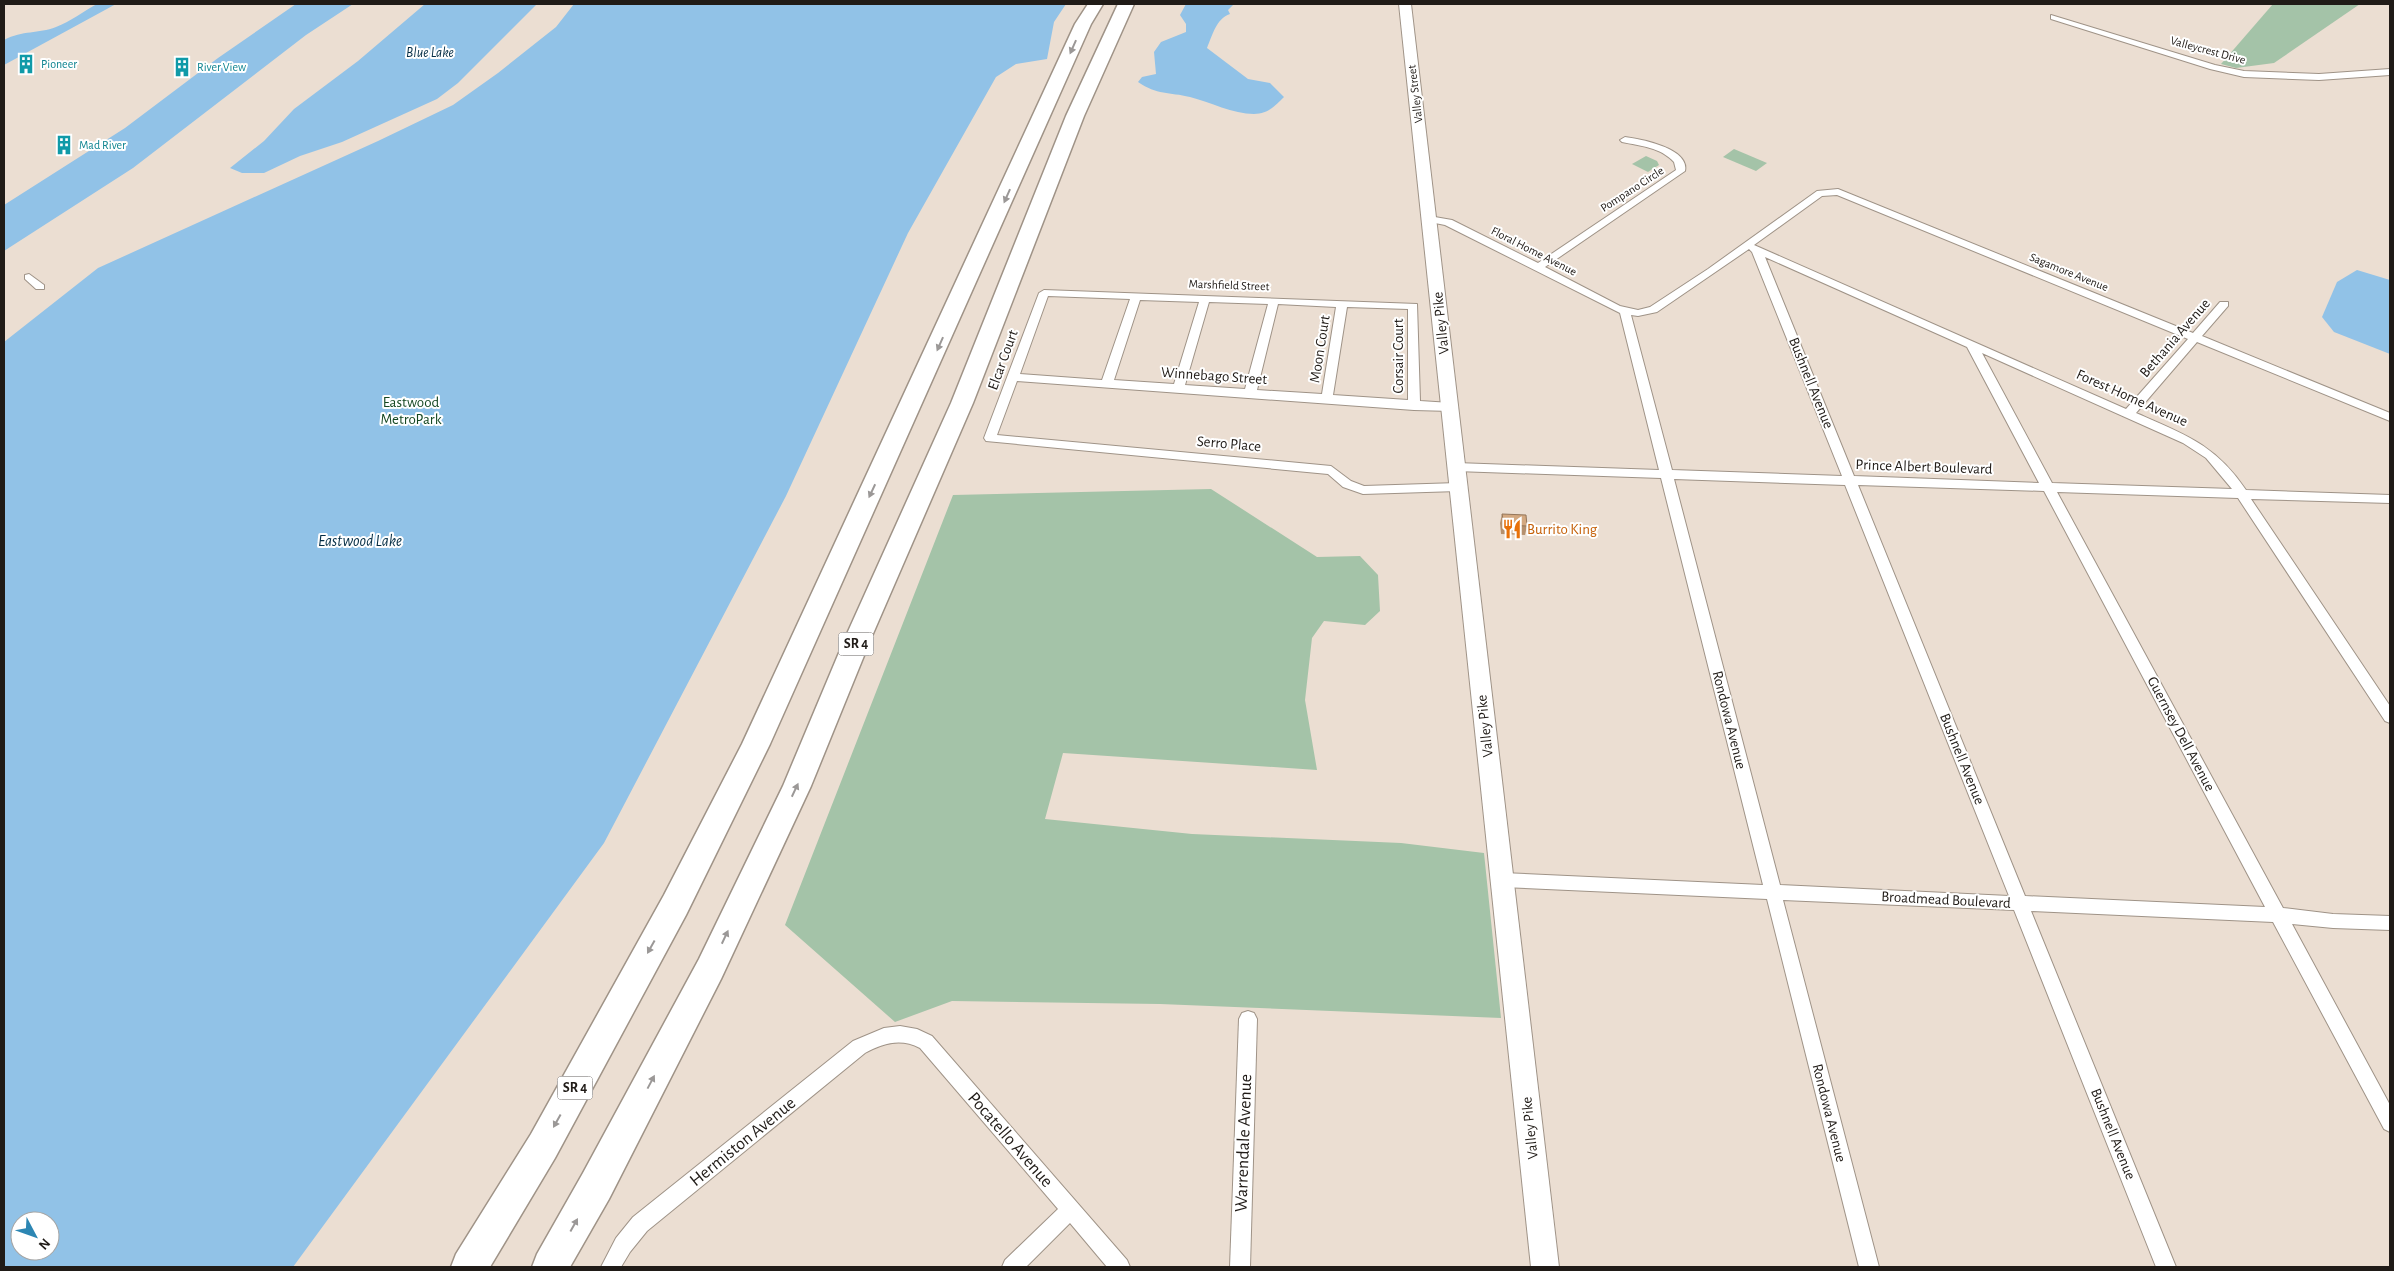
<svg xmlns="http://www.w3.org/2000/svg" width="2394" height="1271" viewBox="0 0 2394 1271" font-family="'Alegreya Sans',sans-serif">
<rect width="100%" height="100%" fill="#ebded2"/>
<g fill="#a4c3a8">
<polygon points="2273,4 2360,4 2274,63 2236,68 2221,64"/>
<polygon points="1734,149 1767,163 1756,171 1723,157"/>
<polygon points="1646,156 1657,161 1659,165 1648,172 1632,164"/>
<polygon points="1211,489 1317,557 1360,556 1378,575 1380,611 1365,625 1324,621 1312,638 1305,700 1317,770 1063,753 1045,819 1192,834 1401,843 1484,853 1501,1018 1160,1004 952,1001 895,1022 785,925 953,495"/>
</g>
<g fill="#91c2e7" fill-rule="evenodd">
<path d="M 97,4 L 116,4 L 4,65 L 4,40 C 23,30 38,34 56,27 C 70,22 84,11 97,4 Z"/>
<polygon points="296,4 353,4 306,35 133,168 4,251 4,205 125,128 218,58"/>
<polygon points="425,4 537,4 458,83 437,99 342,142 300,156 264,173 242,173 230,168 264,141 294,109 358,61"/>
<path d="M 574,4 L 1066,4 L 1054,22 L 1047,59 L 1016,64 L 996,77 L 908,233 L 786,496 L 604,843 L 293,1267 L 4,1267 L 4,342 L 98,268 L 378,141 L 453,105 L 498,73 L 556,27 ZM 20,1221 L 50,1221 L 50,1251 L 20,1251 Z"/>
<path d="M 1186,4 L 1234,4 L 1228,10 L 1230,14 C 1216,19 1213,34 1207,48 L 1248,79 L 1270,83 L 1284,97 C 1275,106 1268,114 1254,114 C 1233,114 1210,102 1190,97 C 1169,92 1157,95 1138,82 L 1142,77 L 1156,74 L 1154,52 L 1161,42 L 1186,32 L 1186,24 L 1180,15 Z"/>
<polygon points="2357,270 2390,280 2390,354 2334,332 2322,317 2337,282"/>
</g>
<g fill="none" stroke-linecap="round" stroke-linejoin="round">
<defs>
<g id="street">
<polygon points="2051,15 2215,65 2244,71 2319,74 2390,69 2390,75 2319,80 2244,77 2210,69 2051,19"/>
<path d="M 1625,137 C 1640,139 1690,148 1685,171 L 1545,267 L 1620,306 L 1638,310 L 1650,307 L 1708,269 L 1817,191 L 1838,189 L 2193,333 L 2220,302 L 2228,302 L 2228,306 L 2202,336 L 2390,413 L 2390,421 L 2197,342 L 2136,413 C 2184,434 2215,444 2246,490 L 2390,495 L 2390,503 L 2251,499 L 2390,706 L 2390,723 L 2385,721 L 2238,498 L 2057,492 L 2283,908 L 2333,914 L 2390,916 L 2390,930 L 2333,928 L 2292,924 L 2390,1105 L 2390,1132 L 2384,1129 L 2273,922 L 2031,911 L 2176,1267 L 2156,1267 L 2014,910 L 1783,900 L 1879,1267 L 1859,1267 L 1767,899 L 1502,887 L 1496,885 L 1494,880 L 1496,875 L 1502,873 L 1763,885 L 1661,478 L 1456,471 L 1450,467 L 1456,463 L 1659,470 L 1620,313 L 1445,225 L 1425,221 L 1424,219 L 1429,216 L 1452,220 L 1538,263 L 1676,170 L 1674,162 C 1660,147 1641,146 1622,142 L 1620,140 ZM 1837,195 L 2188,339 L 2126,409 L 1754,245 L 1822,196 ZM 1749,249 L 1752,252 L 1842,476 L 1672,470 L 1631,315 L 1638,316 L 1657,312 ZM 1765,257 L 1967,347 L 2039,483 L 1854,476 ZM 1982,353 L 2183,443 L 2206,458 L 2232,489 L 2052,483 ZM 1674,479 L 1845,485 L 2009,896 L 1780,885 ZM 1858,485 L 2044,491 L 2265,907 L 2025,896 Z"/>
<polygon points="29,274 44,285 44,289 36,289 25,279 25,275"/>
<path d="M 1044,290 L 1417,304 L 1420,401 L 1451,403 L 1457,407 L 1451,411 L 1414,410 L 1017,381 L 997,435 L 1331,466 L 1351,481 L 1364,486 L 1458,483 L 1464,487 L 1458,491 L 1363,494 L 1343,487 L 1328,474 L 986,441 L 984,438 L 1039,293 ZM 1048,296 L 1130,299 L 1102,380 L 1020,374 ZM 1140,300 L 1199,302 L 1174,384 L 1114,380 ZM 1209,302 L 1268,304 L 1245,389 L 1185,385 ZM 1278,304 L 1336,307 L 1322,394 L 1257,390 ZM 1347,307 L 1408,309 L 1408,400 L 1333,395 Z"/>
<polygon points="1248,1011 1254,1013 1257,1019 1250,1267 1230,1267 1239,1019 1242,1013"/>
<path d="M 900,1026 L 917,1029 L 932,1036 L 1127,1260 L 1130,1267 L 1107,1267 L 1070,1223 L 1026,1267 L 1002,1267 L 1005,1260 L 1058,1209 L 920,1048 C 901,1038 883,1043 865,1053 L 647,1231 L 630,1252 L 621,1267 L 601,1267 L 616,1238 L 633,1217 L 853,1041 L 884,1028 Z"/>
</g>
<polygon id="secondary" points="1399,4 1411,4 1559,1267 1531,1267"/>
<g id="highway">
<polygon points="1088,4 1103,4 1091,24 770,744 686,915 555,1158 490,1267 451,1267 456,1254 531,1134 664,895 742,744 1075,24"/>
<polygon points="1118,4 1134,4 1084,116 973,403 872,636 811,786 721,979 609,1199 570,1267 532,1267 537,1254 583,1173 699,959 783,786 846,636 951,403 1066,116"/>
</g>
</defs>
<use href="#street" stroke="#9f9387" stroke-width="2"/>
<use href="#secondary" stroke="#9f9387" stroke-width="2"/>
<use href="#highway" stroke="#9f9387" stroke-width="3"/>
<use href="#street" fill="#fff" fill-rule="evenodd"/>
<use href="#secondary" fill="#fff" fill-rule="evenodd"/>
<use href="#highway" fill="#fff" fill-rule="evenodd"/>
</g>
<polygon fill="#b5906e" points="1502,514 1527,526 1525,535 1501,534 1500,523"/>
<polygon fill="#d3a880" stroke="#94765a" points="1502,514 1526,515 1527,526 1504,525"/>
<defs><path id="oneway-solid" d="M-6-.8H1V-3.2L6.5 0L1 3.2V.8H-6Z" transform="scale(1.25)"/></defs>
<g fill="#9b9897">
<use href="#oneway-solid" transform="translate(1073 47) rotate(114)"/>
<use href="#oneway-solid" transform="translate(1007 196) rotate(114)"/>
<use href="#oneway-solid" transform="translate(940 344) rotate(114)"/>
<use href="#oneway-solid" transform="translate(872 491) rotate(115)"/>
<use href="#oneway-solid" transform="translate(795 790) rotate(-65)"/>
<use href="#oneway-solid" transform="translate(725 937) rotate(-65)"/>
<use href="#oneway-solid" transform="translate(651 947) rotate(119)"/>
<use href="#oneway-solid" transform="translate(651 1082) rotate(-62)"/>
<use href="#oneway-solid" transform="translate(557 1121) rotate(119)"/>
<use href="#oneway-solid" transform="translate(574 1225) rotate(-61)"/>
</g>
<defs>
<symbol id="building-bare" viewBox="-9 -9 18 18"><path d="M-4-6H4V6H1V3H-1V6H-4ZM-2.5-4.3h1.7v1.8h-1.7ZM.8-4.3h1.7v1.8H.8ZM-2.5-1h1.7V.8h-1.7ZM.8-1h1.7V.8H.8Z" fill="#0f9aa8" stroke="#fff" stroke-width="2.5" paint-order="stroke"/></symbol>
<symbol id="restaurant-bare" viewBox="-9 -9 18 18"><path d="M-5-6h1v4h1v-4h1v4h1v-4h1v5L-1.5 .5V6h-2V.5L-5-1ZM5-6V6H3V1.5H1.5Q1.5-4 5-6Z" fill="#e8710a" stroke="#fff" stroke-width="2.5" paint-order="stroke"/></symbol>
</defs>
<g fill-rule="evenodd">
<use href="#building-bare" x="12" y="50" width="28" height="28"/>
<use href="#building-bare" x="168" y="53" width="28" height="28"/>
<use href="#building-bare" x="50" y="131" width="28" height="28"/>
<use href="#restaurant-bare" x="1498" y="515" width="28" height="28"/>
</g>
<g text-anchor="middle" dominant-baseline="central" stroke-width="4" stroke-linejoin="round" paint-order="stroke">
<g font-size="12" fill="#201b17" stroke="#fff">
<text transform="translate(2208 50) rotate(15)">Valleycrest Drive</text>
<text transform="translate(1415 94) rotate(-97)">Valley Street</text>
<text transform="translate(1632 189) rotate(-33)">Pompano Circle</text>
<text transform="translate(1534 251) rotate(27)">Floral Home Avenue</text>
<text transform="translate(2069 272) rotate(22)">Sagamore Avenue</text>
<text transform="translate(1229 285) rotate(2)">Marshfield Street</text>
</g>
<g font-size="12" fill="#0d838f" stroke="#fff" text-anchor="start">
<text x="41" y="64">Pioneer</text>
<text x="197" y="67">River View</text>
<text x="79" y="145">Mad River</text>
</g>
<g font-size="14" font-style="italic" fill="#042d45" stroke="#fff">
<text x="430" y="53">Blue Lake</text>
</g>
<g fill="#fff" stroke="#635f5d" stroke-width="1">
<rect x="838.5" y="632.5" width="35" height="23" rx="4"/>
<rect x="557.5" y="1076.5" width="35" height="23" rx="4"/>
</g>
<g font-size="14" font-weight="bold" fill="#201b17">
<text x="856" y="644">SR 4</text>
<text x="575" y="1088">SR 4</text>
</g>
<g font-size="15" fill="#201b17" stroke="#fff">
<text transform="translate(1441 323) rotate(-96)">Valley Pike</text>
<text transform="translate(2175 338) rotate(-49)">Bethania Avenue</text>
<text transform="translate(1320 349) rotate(-81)">Moon Court</text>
<text transform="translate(1398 356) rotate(-90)">Corsair Court</text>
<text transform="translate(1003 360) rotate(-70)">Elcar Court</text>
<text transform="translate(1214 376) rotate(4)">Winnebago Street</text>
<text transform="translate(1811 383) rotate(68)">Bushnell Avenue</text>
<text transform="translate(2132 398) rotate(24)">Forest Home Avenue</text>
<text transform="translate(1229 444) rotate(5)">Serro Place</text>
<text transform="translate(1924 467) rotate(2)">Prince Albert Boulevard</text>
<text transform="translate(1729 720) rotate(76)">Rondowa Avenue</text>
<text transform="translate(1485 726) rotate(-96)">Valley Pike</text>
<text transform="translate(2181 734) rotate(62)">Guernsey Dell Avenue</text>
<text transform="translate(1962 759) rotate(68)">Bushnell Avenue</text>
<text transform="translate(1946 900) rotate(3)">Broadmead Boulevard</text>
<text transform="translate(1829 1113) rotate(76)">Rondowa Avenue</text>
<text transform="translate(1530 1128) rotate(-96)">Valley Pike</text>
<text transform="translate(2113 1134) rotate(68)">Bushnell Avenue</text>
</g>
<g font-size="15" fill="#144721" stroke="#fff">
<text x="411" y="402">Eastwood<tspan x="411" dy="17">MetroPark</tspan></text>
</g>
<g font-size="15" fill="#c56008" stroke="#fff" text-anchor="start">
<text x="1527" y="529">Burrito King</text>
</g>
<g font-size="16" font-style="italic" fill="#042d45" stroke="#fff">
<text x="360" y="541">Eastwood Lake</text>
</g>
<g font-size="18" fill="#201b17" stroke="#fff">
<text transform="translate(1010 1140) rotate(49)">Pocatello Avenue</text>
<text transform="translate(743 1142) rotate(-39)">Hermiston Avenue</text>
<text transform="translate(1244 1143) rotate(-88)">Warrendale Avenue</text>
</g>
</g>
<rect width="2394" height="1271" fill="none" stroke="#201b17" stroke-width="10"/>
<g transform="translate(35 1236) rotate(131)"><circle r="24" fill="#ffffff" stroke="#a6a4a2"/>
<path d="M0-4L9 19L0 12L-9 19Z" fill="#2c86b3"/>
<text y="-8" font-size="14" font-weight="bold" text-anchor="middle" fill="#201b17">N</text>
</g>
</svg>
